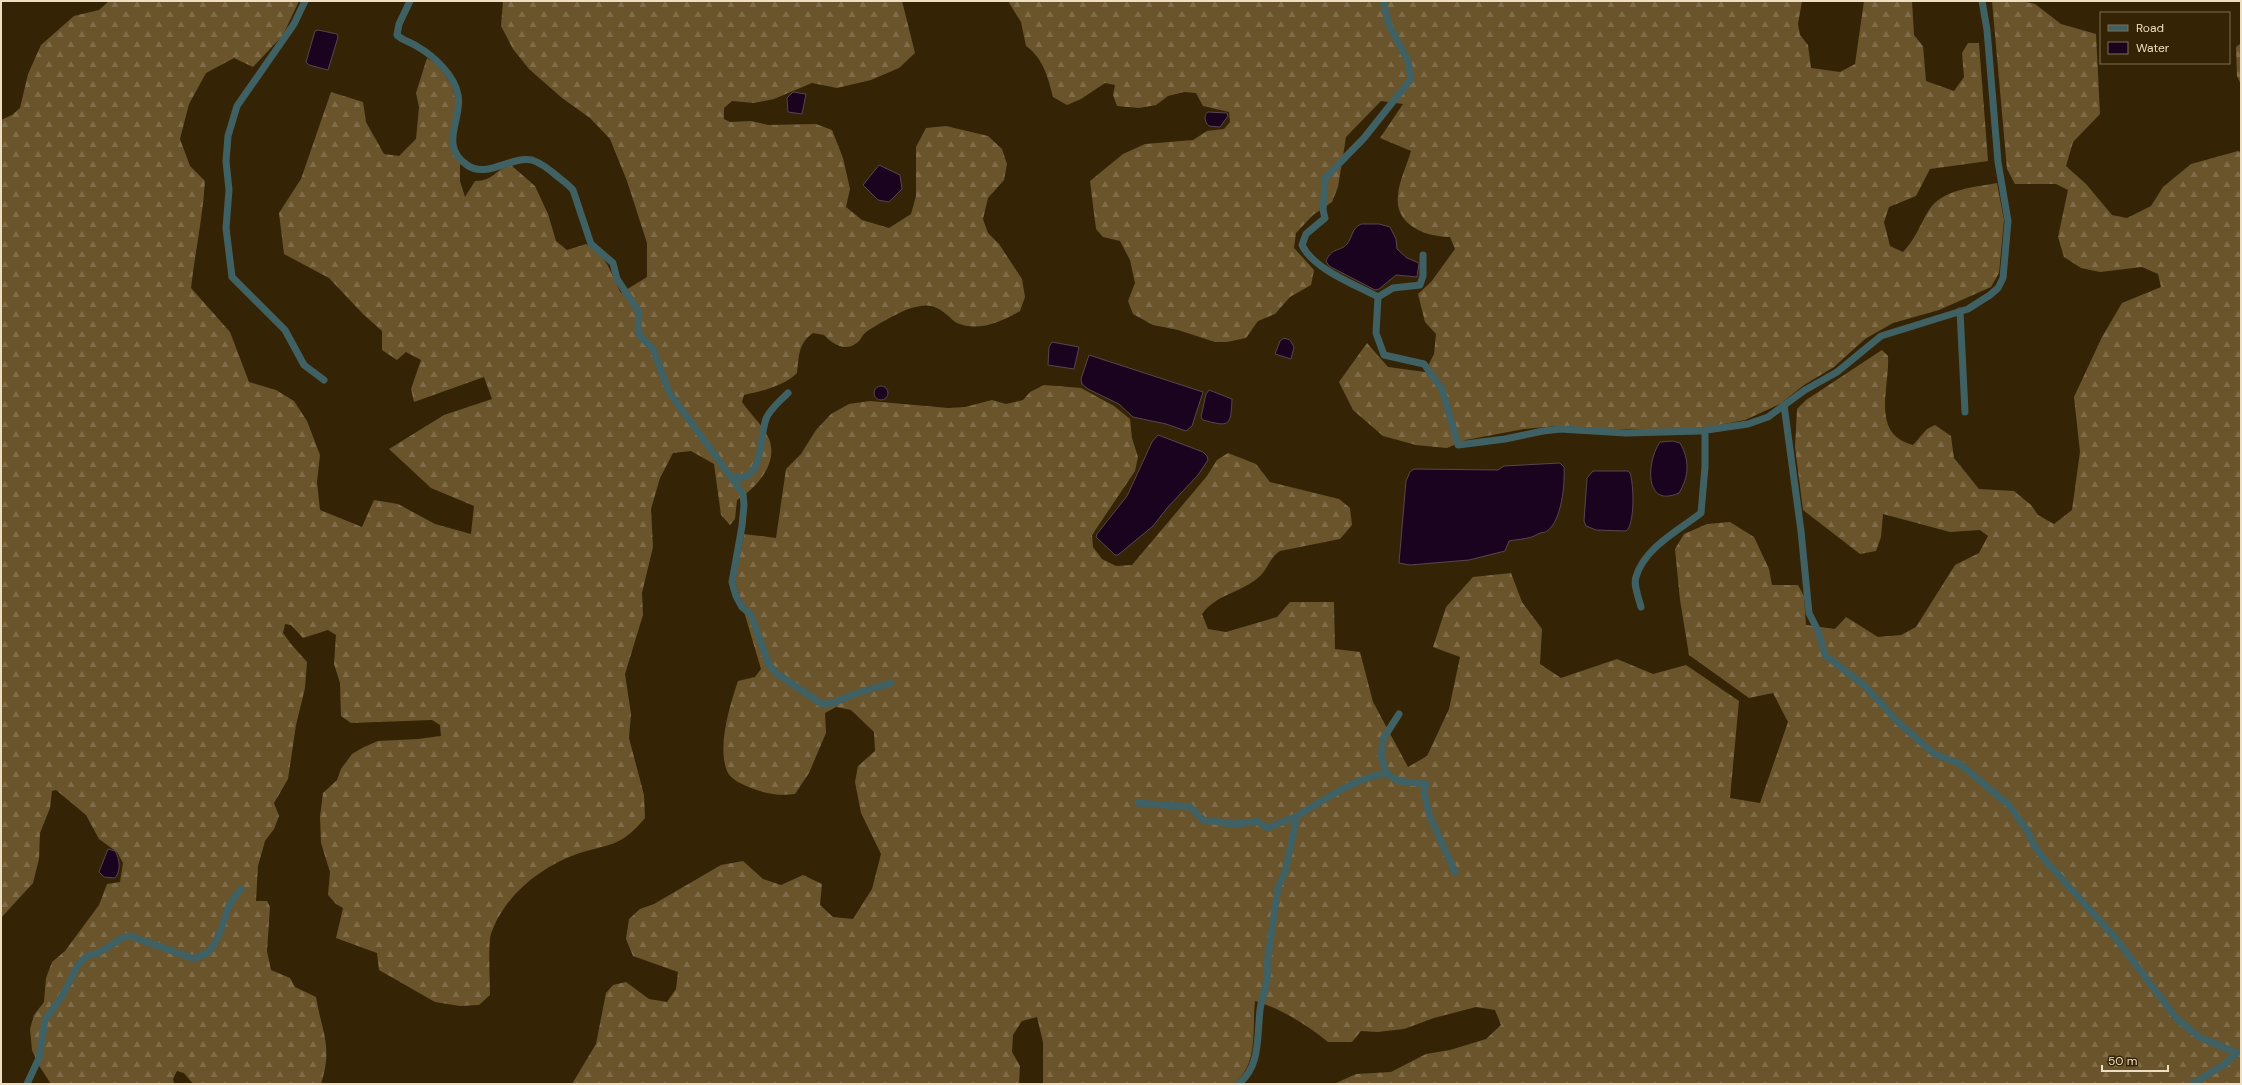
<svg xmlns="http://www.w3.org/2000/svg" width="2242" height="1085" viewBox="0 0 2242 1085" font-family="'DM Sans',sans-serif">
<defs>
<pattern id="forest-firs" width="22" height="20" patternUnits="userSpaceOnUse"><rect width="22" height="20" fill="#6a542b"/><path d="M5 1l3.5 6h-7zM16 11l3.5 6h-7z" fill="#806c48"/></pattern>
</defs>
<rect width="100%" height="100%" fill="#342405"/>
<g fill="url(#forest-firs)">
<path d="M 109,1 L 299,1 L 283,35 L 253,67 L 234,58 L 206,73 L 189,104 L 180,139 L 190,166 L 205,181 C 203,217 195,252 191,288 L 230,332 L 249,382 L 276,390 L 294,401 L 307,421 L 320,455 L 317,482 L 320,510 L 362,527 L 374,500 L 398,504 L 435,524 L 471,534 L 474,506 L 431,488 L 389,449 L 444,415 L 492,399 L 484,377 L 414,402 L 411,389 L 421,360 L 406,352 L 397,360 L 382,350 L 382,331 L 363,314 L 329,278 L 284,254 L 279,213 L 301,179 L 331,92 L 363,102 L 366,122 L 384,154 L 399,156 L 416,139 L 419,107 L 416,93 L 427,58 L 438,65 L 452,85 L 457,105 L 450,138 L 460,162 L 460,181 L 465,197 L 475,181 C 496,181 494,168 512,166 L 535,186 L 548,214 L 556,241 L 567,250 L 586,244 C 611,261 608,269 621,293 L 647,277 L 647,243 L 627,181 L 610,139 L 590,118 L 562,98 L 529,69 L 513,49 L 501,26 L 503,1 L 902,1 L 915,53 L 899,68 L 871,80 L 837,88 L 812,83 L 774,99 L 754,103 L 732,101 L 724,108 L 724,119 L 730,122 L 751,121 L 768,125 L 816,124 L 832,130 L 843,158 L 850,189 L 846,207 L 862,220 L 889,228 L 911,214 L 916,196 L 916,147 L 926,128 L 946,126 L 988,136 L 1002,149 L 1007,164 L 1004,180 L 988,198 L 983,219 L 988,233 L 999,244 L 1022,279 L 1025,297 L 1020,311 C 1001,322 978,332 957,323 C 953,321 950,317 947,315 C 933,303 926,304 908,309 C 900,312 872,327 865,333 C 862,335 861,340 858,342 C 845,353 833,344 824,335 L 813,333 C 798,343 799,357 797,373 C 784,386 762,391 744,395 L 742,402 C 750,414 764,426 769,439 C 779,464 755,489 737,500 L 735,519 L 730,525 L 721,515 L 714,464 L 691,451 L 673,453 L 660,478 L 651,509 L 653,547 L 642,593 L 643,615 L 625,674 L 631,714 L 629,738 L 644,795 L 645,818 C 620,848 610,843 577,854 C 540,867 504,896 491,934 C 488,943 490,982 490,995 L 479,1005 L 460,1006 L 435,1002 L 379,970 L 377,953 L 336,938 L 343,908 L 336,904 L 328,895 L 330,872 L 321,843 L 320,817 L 323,793 L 337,780 L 341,769 L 352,754 L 364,747 L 378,741 L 418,739 L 441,736 L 440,725 L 432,720 L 351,723 L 341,716 L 340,683 L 334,664 L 336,635 L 328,630 L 303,638 L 291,625 L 285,624 L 283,633 L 291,644 L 307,662 L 305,688 L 296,725 L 288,779 L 274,803 L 279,816 L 274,829 L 265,841 L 258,866 L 256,901 L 267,901 L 270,907 L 267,951 L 271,970 L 290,978 L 295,987 L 316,997 C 322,1033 333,1046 321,1084 L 193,1084 L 184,1073 L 177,1071 L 173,1079 L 174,1084 L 51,1084 L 38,1064 L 32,1050 L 30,1029 L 34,1015 L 44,1002 L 46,978 L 52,962 L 65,951 L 99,905 L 107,884 L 120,882 L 123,863 L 117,852 L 99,839 L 86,815 L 56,790 L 52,791 L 50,808 L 40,833 L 39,859 L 33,883 L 1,918 L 1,120 L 12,115 L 20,108 L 28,74 L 41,45 L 74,16 L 99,10 Z"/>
<path d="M 1008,1 L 1802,1 L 1798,24 L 1800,35 L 1808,45 L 1811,68 L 1840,72 L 1855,64 L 1864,1 L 1912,1 L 1914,35 L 1923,46 L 1926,81 L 1954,91 L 1964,77 L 1962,53 L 1968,43 L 1979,43 L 1988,161 L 1930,169 L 1916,196 L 1889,207 L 1884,222 L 1890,246 L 1903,252 C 1917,237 1919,226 1929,210 C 1942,189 1976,187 1997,183 L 2004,220 L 1999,273 L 1991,287 L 1939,310 L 1893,323 L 1865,339 L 1834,367 L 1804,385 L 1780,404 L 1745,420 L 1698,429 L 1600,429 L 1557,426 L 1524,429 L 1466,440 L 1447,448 L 1416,445 L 1383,436 L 1353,410 L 1339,382 L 1367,343 L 1388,367 L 1425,372 L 1434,354 L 1436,334 L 1425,322 L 1418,294 L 1431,282 L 1455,249 L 1450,237 C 1426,237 1394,225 1398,195 C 1399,181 1407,165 1411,151 L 1380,138 L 1403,104 L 1381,101 L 1346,137 L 1338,187 L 1332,202 L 1313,215 L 1296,233 L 1294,248 L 1314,270 L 1311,285 L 1290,297 L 1275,314 L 1258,321 L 1246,338 L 1227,342 L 1215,342 L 1178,330 L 1153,325 L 1133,314 L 1128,301 L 1135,283 L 1130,260 L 1120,241 L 1103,237 L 1096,229 L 1090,181 L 1123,154 L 1145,144 L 1193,140 L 1207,131 L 1224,129 L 1230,122 L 1229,112 L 1203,106 L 1196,93 L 1184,92 L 1168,96 L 1156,105 L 1139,108 L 1117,106 L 1113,95 L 1115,85 L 1105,83 L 1081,99 L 1067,105 L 1053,97 C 1048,77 1043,58 1026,46 L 1021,22 Z"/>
<path d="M 1992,1 L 2021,1 L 2035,4 L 2061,24 L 2096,34 L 2100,114 L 2073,142 L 2066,166 L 2086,184 L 2112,215 L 2127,218 L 2151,206 L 2163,187 L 2191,164 L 2238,151 L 2241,152 L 2241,1084 L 1334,1084 L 1356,1074 L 1391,1072 L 1426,1054 L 1450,1050 L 1486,1039 L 1501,1025 L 1495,1010 L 1476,1007 L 1434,1018 L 1404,1029 L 1377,1032 L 1361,1031 L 1352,1042 L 1328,1042 C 1307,1025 1282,1009 1255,1001 C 1252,1029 1259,1066 1233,1084 L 1043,1084 L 1043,1042 L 1037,1017 L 1022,1021 L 1013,1035 L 1012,1052 L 1020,1066 L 1019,1084 L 572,1084 L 596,1044 L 606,993 L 613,985 L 626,982 L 649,999 L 667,1002 L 676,989 L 678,972 L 633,956 L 626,939 L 629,919 L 640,909 L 654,904 L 721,865 L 743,861 L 763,879 L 781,885 L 803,875 L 822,884 L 820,905 L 833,917 L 853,919 L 872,889 L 881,854 L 861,813 L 855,782 L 858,766 L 875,751 L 874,732 L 851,710 L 836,707 L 825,713 L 826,733 L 809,773 L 795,794 C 779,796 767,794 751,788 C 742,784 731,780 727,771 C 717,746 730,705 738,681 L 755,677 L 761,669 L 735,581 L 744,534 L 776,538 L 786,469 L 801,454 L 816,430 L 831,414 L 849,404 L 870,401 L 948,408 L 965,407 L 992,400 L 1006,404 L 1023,400 L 1030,392 L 1044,385 L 1081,388 L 1114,406 L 1130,419 L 1132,438 L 1138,457 L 1135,471 L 1092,535 L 1093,547 L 1102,559 L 1116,566 L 1132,565 L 1207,476 L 1217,460 L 1228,453 L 1256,464 L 1270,482 L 1339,499 L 1350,508 L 1352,525 L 1340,539 L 1280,551 C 1270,557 1268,569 1259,577 C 1241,593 1218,593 1202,614 L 1208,629 L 1226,632 L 1277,617 L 1290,602 L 1334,602 L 1335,649 L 1360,652 L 1373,702 L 1408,767 L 1427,756 L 1449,709 L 1460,657 L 1433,647 L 1446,607 L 1473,577 L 1511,573 L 1522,602 L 1542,629 L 1540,664 L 1561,678 L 1617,659 L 1653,674 L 1686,665 L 1739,701 L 1730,798 L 1760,803 L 1788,722 L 1773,693 L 1749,698 L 1689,655 L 1680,600 L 1675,549 L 1684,534 L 1707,524 L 1730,522 L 1754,537 L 1769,569 L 1772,585 L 1798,585 L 1804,596 L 1806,625 L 1835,629 L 1846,617 L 1878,637 L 1901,635 L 1916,627 L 1955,565 L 1979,553 L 1988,536 L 1980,530 L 1950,532 L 1883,514 L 1881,537 L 1876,551 L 1860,554 L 1803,510 L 1795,447 L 1797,409 L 1806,400 L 1882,350 L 1888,356 C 1890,388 1870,434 1913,445 L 1927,429 L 1935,425 L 1951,436 L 1954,458 L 1979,489 L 2014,491 L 2031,505 L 2038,515 L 2054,524 L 2072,510 L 2080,452 L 2074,397 L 2102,337 L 2122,303 L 2161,287 L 2158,274 L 2142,267 L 2100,272 L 2081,268 L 2064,257 L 2058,237 L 2068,190 L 2056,184 L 2015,184 L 2007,169 Z"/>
<polygon points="2241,43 2241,85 2237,76 2236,47"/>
</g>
<g fill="#1a031e" stroke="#5a454f">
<polygon points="318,30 337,34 338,37 328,70 309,65 306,62 315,31"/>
<polygon points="793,92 806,94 802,114 788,112 787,98"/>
<path d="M 1208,112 L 1227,113 L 1228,116 L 1220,127 L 1209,126 C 1205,123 1203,115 1208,112 Z"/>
<polygon points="879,165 900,175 902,189 889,202 878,200 863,185"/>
<path d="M 1361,224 L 1379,224 L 1390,227 L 1396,239 L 1397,249 L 1407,258 L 1419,263 L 1417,277 L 1396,275 L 1379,289 L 1375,290 L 1329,266 L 1326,261 C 1332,247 1340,252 1347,244 C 1353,237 1351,229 1361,224 Z"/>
<polygon points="1284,338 1290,340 1294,347 1291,359 1275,354 1280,341"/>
<polygon points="1052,342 1079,347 1074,369 1048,365 1049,347"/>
<polygon points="1089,355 1203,392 1192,426 1186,431 1166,424 1133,417 1119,404 1088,389 1082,384 1081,379"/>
<circle cx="881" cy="393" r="7"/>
<path d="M 1209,390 L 1232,399 C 1231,427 1229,427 1203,420 L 1201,417 L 1206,394 Z"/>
<polygon points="1158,435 1203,452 1207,456 1208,460 1198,475 1168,507 1153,526 1118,555 1115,555 1096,537 1097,534 1127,496 1152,442"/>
<path d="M 1673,441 L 1680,443 C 1690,460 1689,477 1679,493 C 1643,509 1647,460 1660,442 Z"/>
<path d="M 1560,463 L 1564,467 C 1565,483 1562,521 1547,531 C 1545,533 1541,532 1538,534 C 1530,539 1520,539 1509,541 L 1505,551 L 1469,560 L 1410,565 L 1399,563 L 1406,481 L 1410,472 L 1414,469 L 1498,470 L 1504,466 Z"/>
<path d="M 1593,471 L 1628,471 L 1630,473 C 1634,484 1635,525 1626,531 L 1596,530 L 1586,526 L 1584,521 L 1587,478 Z"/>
<path d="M 108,849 L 115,851 C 120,859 121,871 115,878 L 104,877 L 99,872 Z"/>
</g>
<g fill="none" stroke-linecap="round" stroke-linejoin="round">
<g stroke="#406163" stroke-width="7">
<polyline points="305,1 294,24 237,106 228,136 226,161 229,190 226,228 232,277 285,330 304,365 324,380"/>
<path d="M 410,1 L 399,24 L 397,35 C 403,41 411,42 418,47 C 434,56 455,76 458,95 C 463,119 438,145 467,165 C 487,179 510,156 532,160 C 541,163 550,170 557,176 C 563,181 568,184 573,190 L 591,244 L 613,263 L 617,279 L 639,312 L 638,327 L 640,336 L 653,349 L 669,392 L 731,477 C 765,484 758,441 766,419 C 769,410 781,400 788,393"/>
<path d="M 1383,1 L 1389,25 L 1408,61 L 1411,79 L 1364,138 L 1325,178 L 1323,210 L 1325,218 L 1306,234 L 1302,245 C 1313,269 1356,285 1378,297 L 1393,288 L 1420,285 L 1423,276 L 1423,255"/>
<polyline points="1378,297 1376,333 1384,355 1424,364 1442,389 1458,445 1505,439 1543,431 1560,429 1626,433 1700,431 1748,424 1768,417 1805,390 1837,372 1881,336 1968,309 1990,295 1998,288 2003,278 2008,221 1998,162 1987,30 1982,1"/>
<polyline points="1960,311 1965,412"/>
<polyline points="1784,405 1801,531 1809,613 1818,631 1825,655 1865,686 1899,723 1933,753 1960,764 2009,805 2029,833 2033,844 2045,860 2118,941 2177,1019 2199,1037 2237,1053 2225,1064 2192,1084"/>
<polyline points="731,477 743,494 744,505 742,526 732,582 736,596 742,607 751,615 769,665 776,673 822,704 833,703 854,694 891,683"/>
<path d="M 1641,607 C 1639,599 1633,584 1636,577 C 1644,548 1679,530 1701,513 L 1705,467 L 1705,431"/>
<polyline points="1399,714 1383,739 1381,755 1386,773 1398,781 1426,784 1424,793 1430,817 1455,872"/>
<path d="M 1138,803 L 1190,807 L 1204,821 C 1212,820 1216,821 1224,823 C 1235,825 1247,823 1257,821 L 1267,828 L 1297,816"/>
<path d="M 27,1084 L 39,1058 L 45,1020 L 62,996 L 78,965 L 87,956 L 98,953 L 124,937 L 130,936 L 192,958 C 220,957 221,920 231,902 C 234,897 238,893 241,889"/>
<path d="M 1238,1084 C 1261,1068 1257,1034 1260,1010 C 1262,994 1270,981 1267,965 L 1278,887 L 1285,872 L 1297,816 C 1327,798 1351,780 1386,773"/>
</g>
</g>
<rect width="2242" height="1085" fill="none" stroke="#efdfc2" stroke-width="4"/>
<rect x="2100" y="12" width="130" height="52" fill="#342405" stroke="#7f6f51"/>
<rect x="2108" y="25" width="20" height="6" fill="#406163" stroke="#7f6f51"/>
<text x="2136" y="32" font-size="12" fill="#efdfc2">Road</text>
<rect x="2108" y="42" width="20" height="12" fill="#1a031e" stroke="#7f6f51"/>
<text x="2136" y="52" font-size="12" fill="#efdfc2">Water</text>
<path d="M2102 1065v6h66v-6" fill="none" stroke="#efdfc2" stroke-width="2"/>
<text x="2108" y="1065" font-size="12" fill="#efdfc2" stroke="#342405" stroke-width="3" paint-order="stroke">50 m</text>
</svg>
